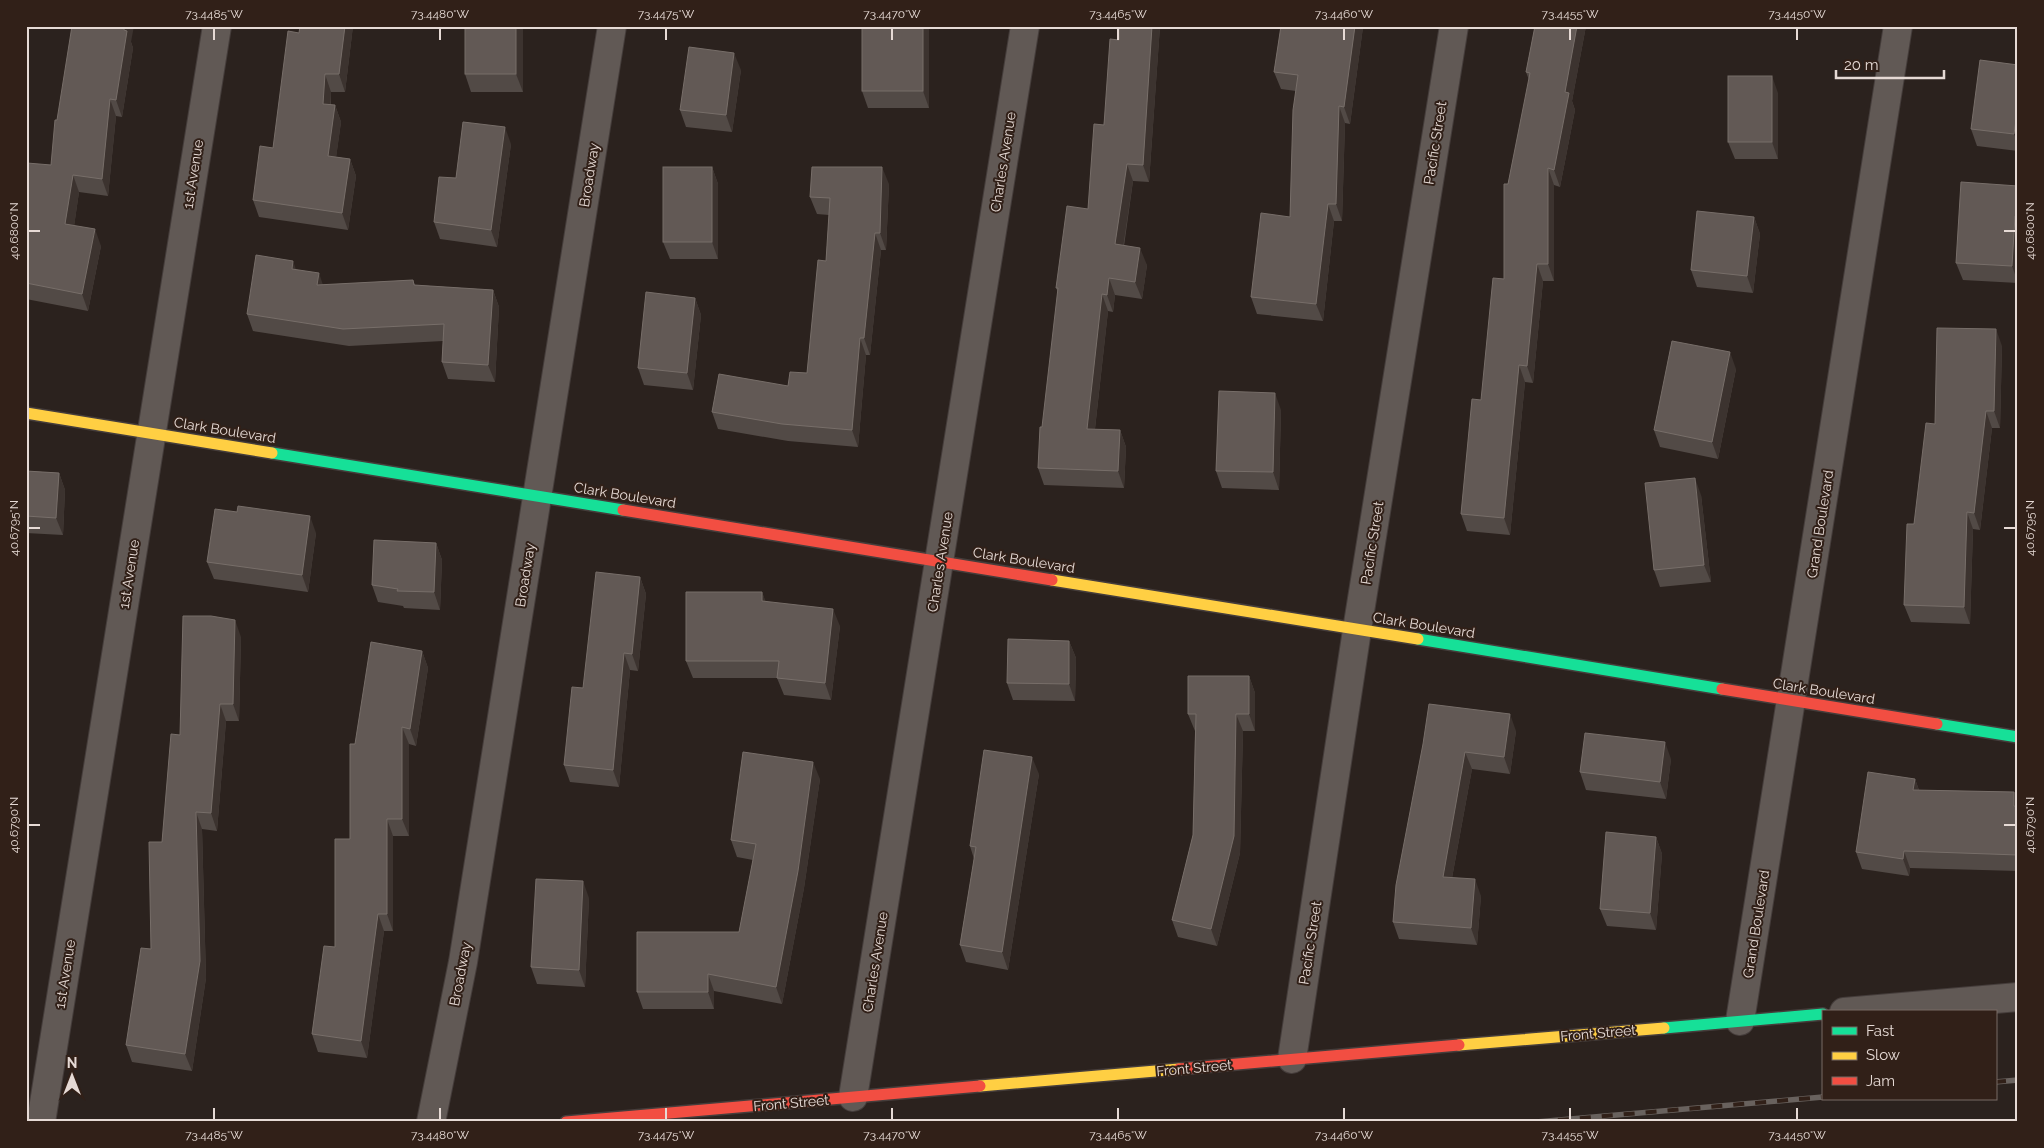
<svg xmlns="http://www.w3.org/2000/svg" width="2044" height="1148" viewBox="0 0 2044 1148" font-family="Raleway,sans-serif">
<rect width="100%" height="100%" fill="#2b221e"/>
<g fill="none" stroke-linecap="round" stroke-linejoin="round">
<defs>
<g id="street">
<polyline points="1844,1012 2018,997"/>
<polyline points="1740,1021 1898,26"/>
<polyline points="1292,1059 1357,630 1454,26"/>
<polyline points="853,1097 1025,26"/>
<polyline points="41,1122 217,26"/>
<polyline points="431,1122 463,962 612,26"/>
</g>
<g id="fast">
<polyline points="272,453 623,510"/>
<polyline points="1418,639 1722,689"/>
<polyline points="1937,724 2018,737"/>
<polyline points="1664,1028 1823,1014"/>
</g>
<g id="slow">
<polyline points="26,413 272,453"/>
<polyline points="1052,580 1418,639"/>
<polyline points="1459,1045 1664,1028"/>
<polyline points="980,1086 1179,1069"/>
</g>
<g id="jam">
<polyline points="623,510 1052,580"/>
<polyline points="1722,689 1937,724"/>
<polyline points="1179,1069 1459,1045"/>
<polyline points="566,1122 980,1086"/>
</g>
</defs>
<use href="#street" stroke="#453d3b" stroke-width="30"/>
<use href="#fast" stroke="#453d3b" stroke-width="14"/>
<use href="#slow" stroke="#453d3b" stroke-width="14"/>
<use href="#jam" stroke="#453d3b" stroke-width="14"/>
<use href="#street" stroke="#615955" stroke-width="28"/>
<use href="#fast" stroke="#16e098" stroke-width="11"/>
<use href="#slow" stroke="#ffcf43" stroke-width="11"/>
<use href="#jam" stroke="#f24e42" stroke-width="11"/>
<defs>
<g id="rail">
<polyline points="1995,1082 2018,1080"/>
<polyline points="1536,1122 1823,1097"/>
</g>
</defs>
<use href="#rail" stroke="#69625e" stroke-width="5.5"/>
<use href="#rail" stroke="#312018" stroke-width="4" stroke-dasharray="11" stroke-linecap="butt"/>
</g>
<g fill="#524a46">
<polygon points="353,26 345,92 331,92 331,105 335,105 341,122 336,157 350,159 356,176 348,230 259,217 253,200 273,148 299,33"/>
<polygon points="523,26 523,92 471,92 465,74"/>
<polygon points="929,26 929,108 868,108 862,91"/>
<polygon points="1119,26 1160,26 1149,182 1133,181 1124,246 1147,265 1142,299 1115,295 1113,312 1108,311 1095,429 1120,430 1126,447 1124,488 1044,485 1038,468 1058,292 1056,288 1088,209 1119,40"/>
<polygon points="1281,26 1373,26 1373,27 1363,27 1350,124 1345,123 1342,221 1334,221 1323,321 1257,314 1251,297 1290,217 1296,91 1281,89 1274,72"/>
<polygon points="1535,26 1586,26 1572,101 1575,110 1560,187 1554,185 1554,281 1543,281 1533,383 1525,382 1510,535 1467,531 1461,514 1504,279 1508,184 1529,80 1526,72"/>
<polygon points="131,42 133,48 122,117 116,116 108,196 79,192 74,226 101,246 88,311 26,299 26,166 51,165 57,120"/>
<polygon points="2018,65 2018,151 1977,146 1971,129"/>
<polygon points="741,70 732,132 686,127 680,110"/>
<polygon points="1778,93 1778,159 1735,159 1728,142"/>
<polygon points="511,144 497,247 440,239 434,222 456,178"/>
<polygon points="712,167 718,184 718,259 670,259 663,242"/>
<polygon points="889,184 886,250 881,250 870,355 866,355 858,447 788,441 718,429 712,412 788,386 807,373 826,261 829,215 817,214 810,197"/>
<polygon points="2018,186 2018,283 1963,280 1956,263"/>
<polygon points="1754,217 1760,234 1753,293 1697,287 1691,270"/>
<polygon points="296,270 323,285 413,280 415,285 493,290 499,307 495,382 448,379 442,362 443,341 349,346 253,331 247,314"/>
<polygon points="695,298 701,315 693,390 644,385 638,368"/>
<polygon points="2002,346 2000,428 1992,428 1980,530 1973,529 1970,624 1911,622 1904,605 1914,524 1935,424"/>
<polygon points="1736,369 1718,459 1660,447 1654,430"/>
<polygon points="1281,410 1279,490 1222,488 1216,471"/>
<polygon points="26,471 59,473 65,490 63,535 26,533"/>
<polygon points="1701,495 1711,582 1660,587 1654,570"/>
<polygon points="316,533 308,592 214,579 207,562"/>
<polygon points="436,543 442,560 440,610 404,608 403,606 378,602 372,585"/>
<polygon points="640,577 646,594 638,671 630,670 619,787 570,782 564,765 583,688"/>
<polygon points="762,592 765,601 840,626 831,700 784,695 777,678 693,678 686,661"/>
<polygon points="241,637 239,721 226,721 217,831 202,829 206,978 192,1071 132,1062 126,1045 151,949 162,842 180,735"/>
<polygon points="1069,641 1076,658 1075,701 1013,700 1007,683"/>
<polygon points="422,651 428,668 416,746 409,744 409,836 393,836 393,931 384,931 367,1058 318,1052 312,1034 335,947 350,839 355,744"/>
<polygon points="1249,676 1255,693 1255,731 1243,731 1240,853 1217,946 1178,937 1172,920 1193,835 1195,731 1188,714"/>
<polygon points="1516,731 1510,774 1472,769 1452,878 1481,896 1477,945 1399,939 1393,922 1423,744"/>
<polygon points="1671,759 1666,799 1586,790 1580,772"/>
<polygon points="1039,774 1008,970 966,962 960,945 974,859 970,846"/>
<polygon points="820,779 804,888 782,1004 714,991 714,1009 643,1009 637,992 739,932 753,860 737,857 731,840"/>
<polygon points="1915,779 1919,790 2014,792 2018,802 2018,871 1910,868 1909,876 1862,869 1856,852"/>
<polygon points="1656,837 1662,854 1656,930 1607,926 1600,909"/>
<polygon points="589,898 585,987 537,984 531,967"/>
</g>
<g fill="#3c332f">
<polygon points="124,26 134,26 131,42 133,48 122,117 116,100"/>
<polygon points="345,26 353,26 345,92 339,74"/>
<polygon points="516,26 523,26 523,92 516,74"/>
<polygon points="923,26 929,26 929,108 923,91"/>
<polygon points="1152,26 1160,26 1149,182 1143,165"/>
<polygon points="1355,26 1363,26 1363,27 1350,124 1344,107"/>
<polygon points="1577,26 1586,26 1572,101 1575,110 1560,187 1554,170 1565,92"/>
<polygon points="734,53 741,70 732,132 726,115"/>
<polygon points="325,74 331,92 330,121 323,104"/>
<polygon points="1772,76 1778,93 1778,159 1772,142"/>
<polygon points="110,99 116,116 108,196 102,179"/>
<polygon points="335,105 341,122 334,173 328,156"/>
<polygon points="1339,106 1345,123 1342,221 1336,204"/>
<polygon points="2018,106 2018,144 2014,134"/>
<polygon points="505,127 511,144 497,247 491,230"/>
<polygon points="350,159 356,176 348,230 342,213"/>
<polygon points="1127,164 1133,181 1121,261 1115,244"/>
<polygon points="712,167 718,184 718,259 712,242"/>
<polygon points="882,167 889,184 886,250 880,233"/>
<polygon points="1548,168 1554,185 1554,281 1548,264"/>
<polygon points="73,175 79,192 72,241 65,224"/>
<polygon points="1328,204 1334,221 1323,321 1316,304"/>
<polygon points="2015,216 2018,224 2018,283 2012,266"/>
<polygon points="1754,217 1760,234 1753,293 1747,276"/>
<polygon points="95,229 101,246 88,311 82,294"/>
<polygon points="875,233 881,250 870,355 864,338"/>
<polygon points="1140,248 1147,265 1142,299 1135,282"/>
<polygon points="293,261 299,278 292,269"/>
<polygon points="1537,264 1543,281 1533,383 1527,366"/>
<polygon points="319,273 325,291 317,285"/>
<polygon points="1109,278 1115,295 1113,312 1107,295"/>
<polygon points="493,290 499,307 495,382 488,365"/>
<polygon points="1102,294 1108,311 1093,446 1087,429"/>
<polygon points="695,298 701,315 693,390 687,373"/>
<polygon points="1996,329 2002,346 2000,428 1994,411"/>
<polygon points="860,338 866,355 858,447 852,430"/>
<polygon points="1730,352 1736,369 1718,459 1712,442"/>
<polygon points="1519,365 1525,382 1510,535 1504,518"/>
<polygon points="1275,393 1281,410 1279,490 1273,472"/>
<polygon points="1986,411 1992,428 1980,530 1974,513"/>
<polygon points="1120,430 1126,447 1124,488 1118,471"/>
<polygon points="59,473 65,490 63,535 56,518"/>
<polygon points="1695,478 1701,495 1711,582 1704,565"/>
<polygon points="1967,512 1973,529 1970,624 1964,607"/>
<polygon points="310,516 316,533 308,592 302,575"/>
<polygon points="436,543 442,560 440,610 434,592"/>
<polygon points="640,577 646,594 638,671 632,654"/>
<polygon points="26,582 29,590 26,640"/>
<polygon points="762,592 769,610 762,601"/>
<polygon points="833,609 840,626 831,700 825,683"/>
<polygon points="235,620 241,637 239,721 233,704"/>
<polygon points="1069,641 1076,658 1075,701 1069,684"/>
<polygon points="422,651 428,668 416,746 410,729"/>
<polygon points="624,653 630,670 619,787 613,770"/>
<polygon points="1249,676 1255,693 1255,731 1249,714"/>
<polygon points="220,704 226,721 217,831 211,813"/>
<polygon points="1236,714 1243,731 1240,853 1217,946 1211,929"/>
<polygon points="1510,714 1516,731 1510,774 1504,757"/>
<polygon points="402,727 409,744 409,836 402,819"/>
<polygon points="1665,742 1671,759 1666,799 1660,782"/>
<polygon points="1465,752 1472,769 1449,894 1443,877"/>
<polygon points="1032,757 1039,774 1008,970 1002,952"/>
<polygon points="813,762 820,779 804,888 782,1004 776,987"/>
<polygon points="1915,779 1921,796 1913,790"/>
<polygon points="2014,792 2018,802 2018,817 2014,806"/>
<polygon points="196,812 202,829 206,978 192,1071 185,1054"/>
<polygon points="387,819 393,836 393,931 387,914"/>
<polygon points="1656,837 1662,854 1656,930 1650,913"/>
<polygon points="1904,851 1910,868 1909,876 1903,859"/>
<polygon points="1475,879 1481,896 1477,945 1471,928"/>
<polygon points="583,881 589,898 585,987 579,970"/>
<polygon points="378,914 384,931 367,1058 361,1041"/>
<polygon points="708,974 714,991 714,1009 708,992"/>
</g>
<g fill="#625955" stroke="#776e69">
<polygon points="72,26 124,26 124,30 127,31 116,100 110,99 102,179 73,175 65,224 95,229 82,294 26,283 27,163 51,165 55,120 57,120"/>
<polygon points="300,26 345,26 339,74 325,74 323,104 335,105 328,156 350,159 342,213 253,200 260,146 273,148 288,31 299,33"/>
<rect x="465" y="26" width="51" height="48"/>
<rect x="862" y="26" width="61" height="65"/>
<polygon points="1119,26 1152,26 1143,165 1127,164 1115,244 1140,248 1135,282 1109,278 1107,295 1102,294 1087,429 1120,430 1118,471 1038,468 1040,427 1042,427 1058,288 1056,288 1067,206 1088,209 1094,124 1104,125 1110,39 1119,40"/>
<polygon points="1281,26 1355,26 1344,107 1339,106 1336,204 1328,204 1316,304 1251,297 1261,213 1290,217 1293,110 1298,75 1274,72"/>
<polygon points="1535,26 1577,26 1565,92 1569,93 1554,170 1548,168 1548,264 1537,264 1527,366 1519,365 1504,518 1461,514 1472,399 1481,400 1493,278 1504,279 1504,184 1508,184 1530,73 1526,72"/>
<polygon points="689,47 734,53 726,115 680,110"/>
<polygon points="1980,60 2018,65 2018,106 2014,134 1971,129"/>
<rect x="1728" y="76" width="44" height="66"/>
<polygon points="463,122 505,127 491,230 434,222 439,177 456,178"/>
<rect x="663" y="167" width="49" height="75"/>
<polygon points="812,167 882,167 880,233 875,233 864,338 860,338 852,430 782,424 712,412 719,374 788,386 790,372 807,373 818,260 826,261 830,198 810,197"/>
<polygon points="1961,182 2018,186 2018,216 2015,216 2012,266 1956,263"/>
<polygon points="1697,211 1754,217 1747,276 1691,270"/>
<polygon points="256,255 293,261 292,269 319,273 317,285 413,280 414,285 493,290 488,365 442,362 444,324 343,329 247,314"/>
<polygon points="646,292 695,298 687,373 638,368"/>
<polygon points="1937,328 1996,329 1994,411 1986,411 1974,513 1967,512 1964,607 1904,605 1907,524 1914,524 1926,423 1935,424"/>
<polygon points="1672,341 1730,352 1712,442 1654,430"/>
<polygon points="1219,391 1275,393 1273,472 1216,471"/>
<polygon points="26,471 59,473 56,518 26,516"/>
<polygon points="1695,478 1704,565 1654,570 1645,483"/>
<polygon points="238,506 310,516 302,575 207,562 215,509 237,512"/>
<polygon points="374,540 436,543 434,592 397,591 398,589 372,585"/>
<polygon points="596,572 640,577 632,654 624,653 613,770 564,765 572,687 583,688"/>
<polygon points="686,592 762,592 762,601 833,609 825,683 777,678 779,661 686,661"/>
<polygon points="183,616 211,616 235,620 233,704 220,704 211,813 196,812 200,961 185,1054 126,1045 141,948 151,949 149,842 162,842 171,734 180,735"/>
<polygon points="1008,639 1069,641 1069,684 1007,683"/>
<polygon points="371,642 422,651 410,729 402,727 402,819 387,819 387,914 378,914 361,1041 312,1034 324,946 335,947 335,839 350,839 350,744 355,744"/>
<polygon points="1188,676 1249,676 1249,714 1236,714 1234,836 1211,929 1172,920 1193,835 1196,714 1188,714"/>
<polygon points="1429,704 1510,714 1504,757 1465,752 1443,877 1475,879 1471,928 1393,922 1396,885 1423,744"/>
<polygon points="1585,733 1665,742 1660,782 1580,772"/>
<polygon points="984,750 1032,757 1002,952 960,945 976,847 970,846"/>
<polygon points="743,752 813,762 798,871 776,987 708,974 708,992 637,992 637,932 739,932 756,844 731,840"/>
<polygon points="1868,772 1915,779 1913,790 2014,792 2014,806 2018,807 2018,855 1904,851 1903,859 1856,852"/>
<polygon points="1606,832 1656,837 1650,913 1600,909"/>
<polygon points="536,879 583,881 579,970 531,967"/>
</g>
<path fill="none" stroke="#e6dad5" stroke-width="2" d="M 214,28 L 214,40M 440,28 L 440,40M 666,28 L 666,40M 892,28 L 892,40M 1118,28 L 1118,40M 1344,28 L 1344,40M 1570,28 L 1570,40M 1797,28 L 1797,40M 28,231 L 40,231M 2004,231 L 2016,231M 28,528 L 40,528M 2004,528 L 2016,528M 28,825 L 40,825M 2004,825 L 2016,825M 214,1108 L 214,1120M 440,1108 L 440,1120M 666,1108 L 666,1120M 892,1108 L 892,1120M 1118,1108 L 1118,1120M 1344,1108 L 1344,1120M 1570,1108 L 1570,1120M 1797,1108 L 1797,1120"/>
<g text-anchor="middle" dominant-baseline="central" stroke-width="4" stroke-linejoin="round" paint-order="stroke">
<g font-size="14" fill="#e6dad5" stroke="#312018">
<text transform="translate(1435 143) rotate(-81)">Pacific Street</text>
<text transform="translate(1003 162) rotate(-81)">Charles Avenue</text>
<text transform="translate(193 174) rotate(-81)">1st Avenue</text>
<text transform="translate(589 175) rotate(-81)">Broadway</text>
<text transform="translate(225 430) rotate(9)">Clark Boulevard</text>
<text transform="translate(625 495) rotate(9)">Clark Boulevard</text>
<text transform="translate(1820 524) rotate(-81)">Grand Boulevard</text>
<text transform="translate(1372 543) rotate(-81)">Pacific Street</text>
<text transform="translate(1024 560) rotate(9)">Clark Boulevard</text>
<text transform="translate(940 562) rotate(-81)">Charles Avenue</text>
<text transform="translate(129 574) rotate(-81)">1st Avenue</text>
<text transform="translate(525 575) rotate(-81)">Broadway</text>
<text transform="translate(1424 625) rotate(9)">Clark Boulevard</text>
<text transform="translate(1824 691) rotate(9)">Clark Boulevard</text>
<text transform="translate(1756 924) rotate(-81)">Grand Boulevard</text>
<text transform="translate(1310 943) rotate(-81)">Pacific Street</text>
<text transform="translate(875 962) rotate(-81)">Charles Avenue</text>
<text transform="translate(65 974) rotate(-81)">1st Avenue</text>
<text transform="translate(460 974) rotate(-79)">Broadway</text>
<text transform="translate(1598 1033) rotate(-5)">Front Street</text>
<text transform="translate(1194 1068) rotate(-5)">Front Street</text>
<text transform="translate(791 1103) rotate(-5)">Front Street</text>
</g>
</g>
<rect width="2044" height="1148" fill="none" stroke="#312018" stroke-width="55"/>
<rect x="1822" y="1010" width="175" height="90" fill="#312018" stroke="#796a64"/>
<rect x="1832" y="1027" width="25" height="8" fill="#16e098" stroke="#796a64"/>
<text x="1866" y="1036" font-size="15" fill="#e6dad5">Fast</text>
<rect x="1832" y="1052" width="25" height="8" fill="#ffcf43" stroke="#796a64"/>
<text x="1866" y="1060" font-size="15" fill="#e6dad5">Slow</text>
<rect x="1832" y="1077" width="25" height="8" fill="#f24e42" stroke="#796a64"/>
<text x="1866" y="1086" font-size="15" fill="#e6dad5">Jam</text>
<g transform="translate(72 1076)" stroke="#312018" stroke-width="4" paint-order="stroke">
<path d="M0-4L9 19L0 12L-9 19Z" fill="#e6dad5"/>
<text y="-8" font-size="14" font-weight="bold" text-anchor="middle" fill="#e6dad5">N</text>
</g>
<path d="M1836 70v8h108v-8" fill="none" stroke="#e6dad5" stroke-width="2.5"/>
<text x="1844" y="70" font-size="15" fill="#e6dad5" stroke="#312018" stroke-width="4" paint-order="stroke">20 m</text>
<rect x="28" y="28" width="1988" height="1092" fill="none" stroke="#e6dad5" stroke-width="2"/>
<g font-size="12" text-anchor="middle" fill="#e6dad5">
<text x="214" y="18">73.4485°W</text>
<text x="440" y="18">73.4480°W</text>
<text x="666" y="18">73.4475°W</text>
<text x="892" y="18">73.4470°W</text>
<text x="1118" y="18">73.4465°W</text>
<text x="1344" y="18">73.4460°W</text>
<text x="1570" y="18">73.4455°W</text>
<text x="1797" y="18">73.4450°W</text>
<text transform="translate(14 231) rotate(-90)" y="4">40.6800°N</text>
<text transform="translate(2030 231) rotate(-90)" y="4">40.6800°N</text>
<text transform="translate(14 528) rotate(-90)" y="4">40.6795°N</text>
<text transform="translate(2030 528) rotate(-90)" y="4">40.6795°N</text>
<text transform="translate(14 825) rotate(-90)" y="4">40.6790°N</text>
<text transform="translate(2030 825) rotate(-90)" y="4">40.6790°N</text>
<text x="214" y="1139">73.4485°W</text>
<text x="440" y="1139">73.4480°W</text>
<text x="666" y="1139">73.4475°W</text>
<text x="892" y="1139">73.4470°W</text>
<text x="1118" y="1139">73.4465°W</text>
<text x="1344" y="1139">73.4460°W</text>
<text x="1570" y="1139">73.4455°W</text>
<text x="1797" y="1139">73.4450°W</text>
</g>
</svg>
